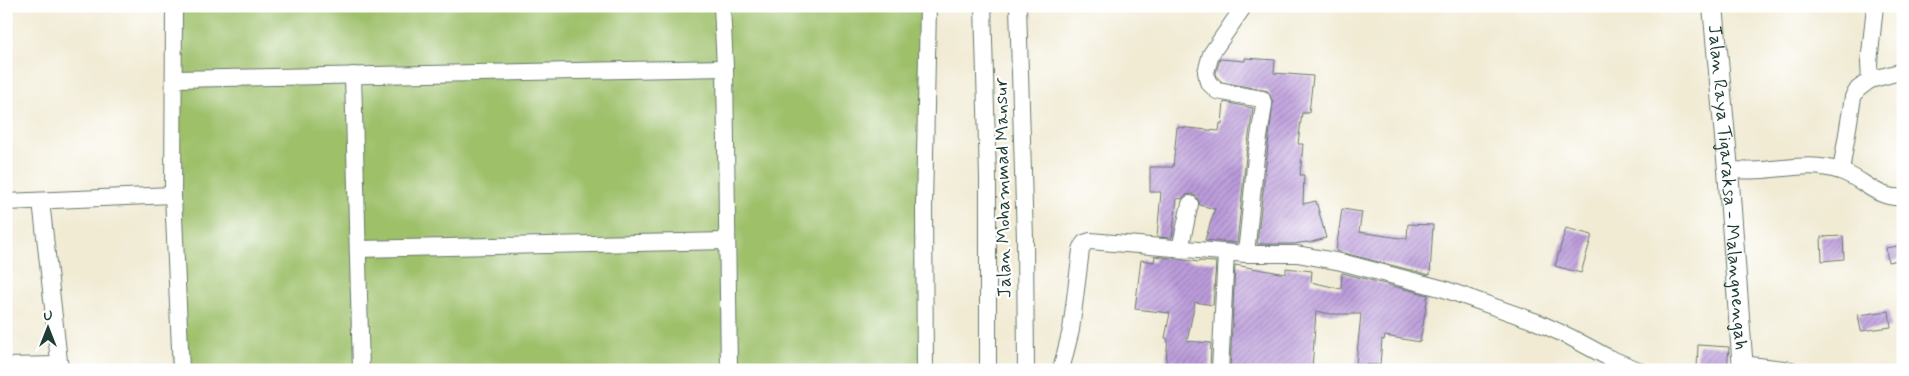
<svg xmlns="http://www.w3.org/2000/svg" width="1909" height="376" viewBox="0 0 1909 376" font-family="Mynerve,sans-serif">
<defs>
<pattern id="building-hatch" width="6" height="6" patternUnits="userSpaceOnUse" patternTransform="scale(1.25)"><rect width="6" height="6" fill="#bc9cdb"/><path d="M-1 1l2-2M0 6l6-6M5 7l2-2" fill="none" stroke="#9880b2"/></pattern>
</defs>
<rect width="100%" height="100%" fill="#fff"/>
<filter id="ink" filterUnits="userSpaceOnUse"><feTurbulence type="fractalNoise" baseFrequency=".02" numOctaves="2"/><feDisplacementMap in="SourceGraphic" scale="10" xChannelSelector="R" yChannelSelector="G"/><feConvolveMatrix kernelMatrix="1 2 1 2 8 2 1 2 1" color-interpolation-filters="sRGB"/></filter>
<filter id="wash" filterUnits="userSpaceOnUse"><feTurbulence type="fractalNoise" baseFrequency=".0096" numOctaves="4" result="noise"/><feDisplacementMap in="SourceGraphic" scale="20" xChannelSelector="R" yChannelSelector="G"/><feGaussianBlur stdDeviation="1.12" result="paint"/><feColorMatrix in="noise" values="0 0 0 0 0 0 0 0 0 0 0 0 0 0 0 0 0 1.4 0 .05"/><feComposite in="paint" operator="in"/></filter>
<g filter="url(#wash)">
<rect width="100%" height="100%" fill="#f1ebd4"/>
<polygon fill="#9dc069" stroke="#5e7e4e" points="173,6 928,6 925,370 175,370"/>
<g id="blocks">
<g fill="url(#building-hatch)">
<polygon points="1245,58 1275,60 1274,73 1313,76 1309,113 1302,113 1298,144 1303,144 1300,175 1304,175 1303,204 1316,201 1326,238 1308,243 1307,242 1293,244 1257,244 1273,102 1268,91 1222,82 1217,77 1216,73 1220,59 1245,61"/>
<polygon points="1224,102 1253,108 1246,156 1237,243 1205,240 1215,209 1200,205 1197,197 1192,194 1187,195 1181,199 1177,198 1172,238 1157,237 1161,192 1150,192 1150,167 1173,167 1177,127 1219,131 1220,123 1222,124"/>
<polygon points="1342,209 1362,212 1359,232 1407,239 1408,224 1433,225 1430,275 1336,251"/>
<polygon points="1566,228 1592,235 1581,273 1555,266"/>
<polygon points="1843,236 1844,259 1822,261 1821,237"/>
<polygon points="1903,245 1903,259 1888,262 1886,248"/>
<polygon points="1155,256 1199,262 1199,261 1216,262 1213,305 1195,302 1187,341 1211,343 1210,370 1165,370 1168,339 1165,338 1170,313 1135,309 1141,260 1154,262"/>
<polygon points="1235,265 1286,274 1286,268 1312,271 1311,282 1341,289 1342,273 1428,295 1420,342 1385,336 1384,340 1382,339 1380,365 1356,364 1361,314 1331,314 1316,311 1312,370 1230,370"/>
<polygon points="1889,311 1891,327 1861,331 1858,315"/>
<polygon points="1698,345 1729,347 1727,370 1697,369"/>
</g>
</g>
</g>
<g filter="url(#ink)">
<use href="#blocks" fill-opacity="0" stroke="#687a6c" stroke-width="1"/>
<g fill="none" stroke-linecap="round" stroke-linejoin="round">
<defs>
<g id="minor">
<polyline points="174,6 173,195 181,370"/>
<polyline points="722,6 725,68 729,370"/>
<polyline points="983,6 988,178 988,370"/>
<polyline points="1018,6 1025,239 1026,370"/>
<polyline points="1244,6 1211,54 1206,72 1208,82 1217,91 1262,99 1264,105 1256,157 1246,254"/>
<polyline points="353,75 361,370"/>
<polyline points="175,79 725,68"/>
<polyline points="1870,80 1903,71"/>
<path d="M 1728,170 C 1740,170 1752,171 1763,170 C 1790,168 1814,162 1840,171 C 1863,178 1877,200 1903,197"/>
<polyline points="1841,171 1853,97 1858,89 1870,80 1869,63 1875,6"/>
<polyline points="41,201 60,370"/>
<polyline points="6,202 173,195"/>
<polyline points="358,249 727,241"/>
<polyline points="1180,249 1190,204"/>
<polyline points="1742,364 1791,370"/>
<polyline points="6,366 60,365"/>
<polyline points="925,370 924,206 928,6"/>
<polyline points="1061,370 1071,330 1081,250 1084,243 1090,241 1246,254 1297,254 1341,262 1444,289 1537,322 1570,337 1609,358 1638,370"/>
<polyline points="1220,370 1226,253"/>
</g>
<g id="major">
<path id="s1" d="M 1713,6 L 1728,170 L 1743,370"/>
</g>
</defs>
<use href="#minor" stroke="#687a6c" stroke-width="18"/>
<use href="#major" stroke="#687a6c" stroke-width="22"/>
<use href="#minor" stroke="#fff" stroke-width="16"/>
<use href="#major" stroke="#fff" stroke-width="20"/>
</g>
</g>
<g text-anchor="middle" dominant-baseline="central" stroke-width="4.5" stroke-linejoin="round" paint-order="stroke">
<g font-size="19" fill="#1f3d34" stroke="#fff">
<text transform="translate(1003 188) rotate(-91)">Jalan Mohammad Mansur</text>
<text stroke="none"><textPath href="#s1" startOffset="182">Jalan Raya Tigaraksa - Malangnengah</textPath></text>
</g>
</g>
<rect width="1909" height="376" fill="none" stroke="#fff" stroke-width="25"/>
<g transform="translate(48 328)" stroke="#ffffff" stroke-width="4" paint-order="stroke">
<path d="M0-4L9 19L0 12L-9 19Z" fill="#1f3d34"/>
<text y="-8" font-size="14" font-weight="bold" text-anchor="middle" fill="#1f3d34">U</text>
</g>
</svg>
